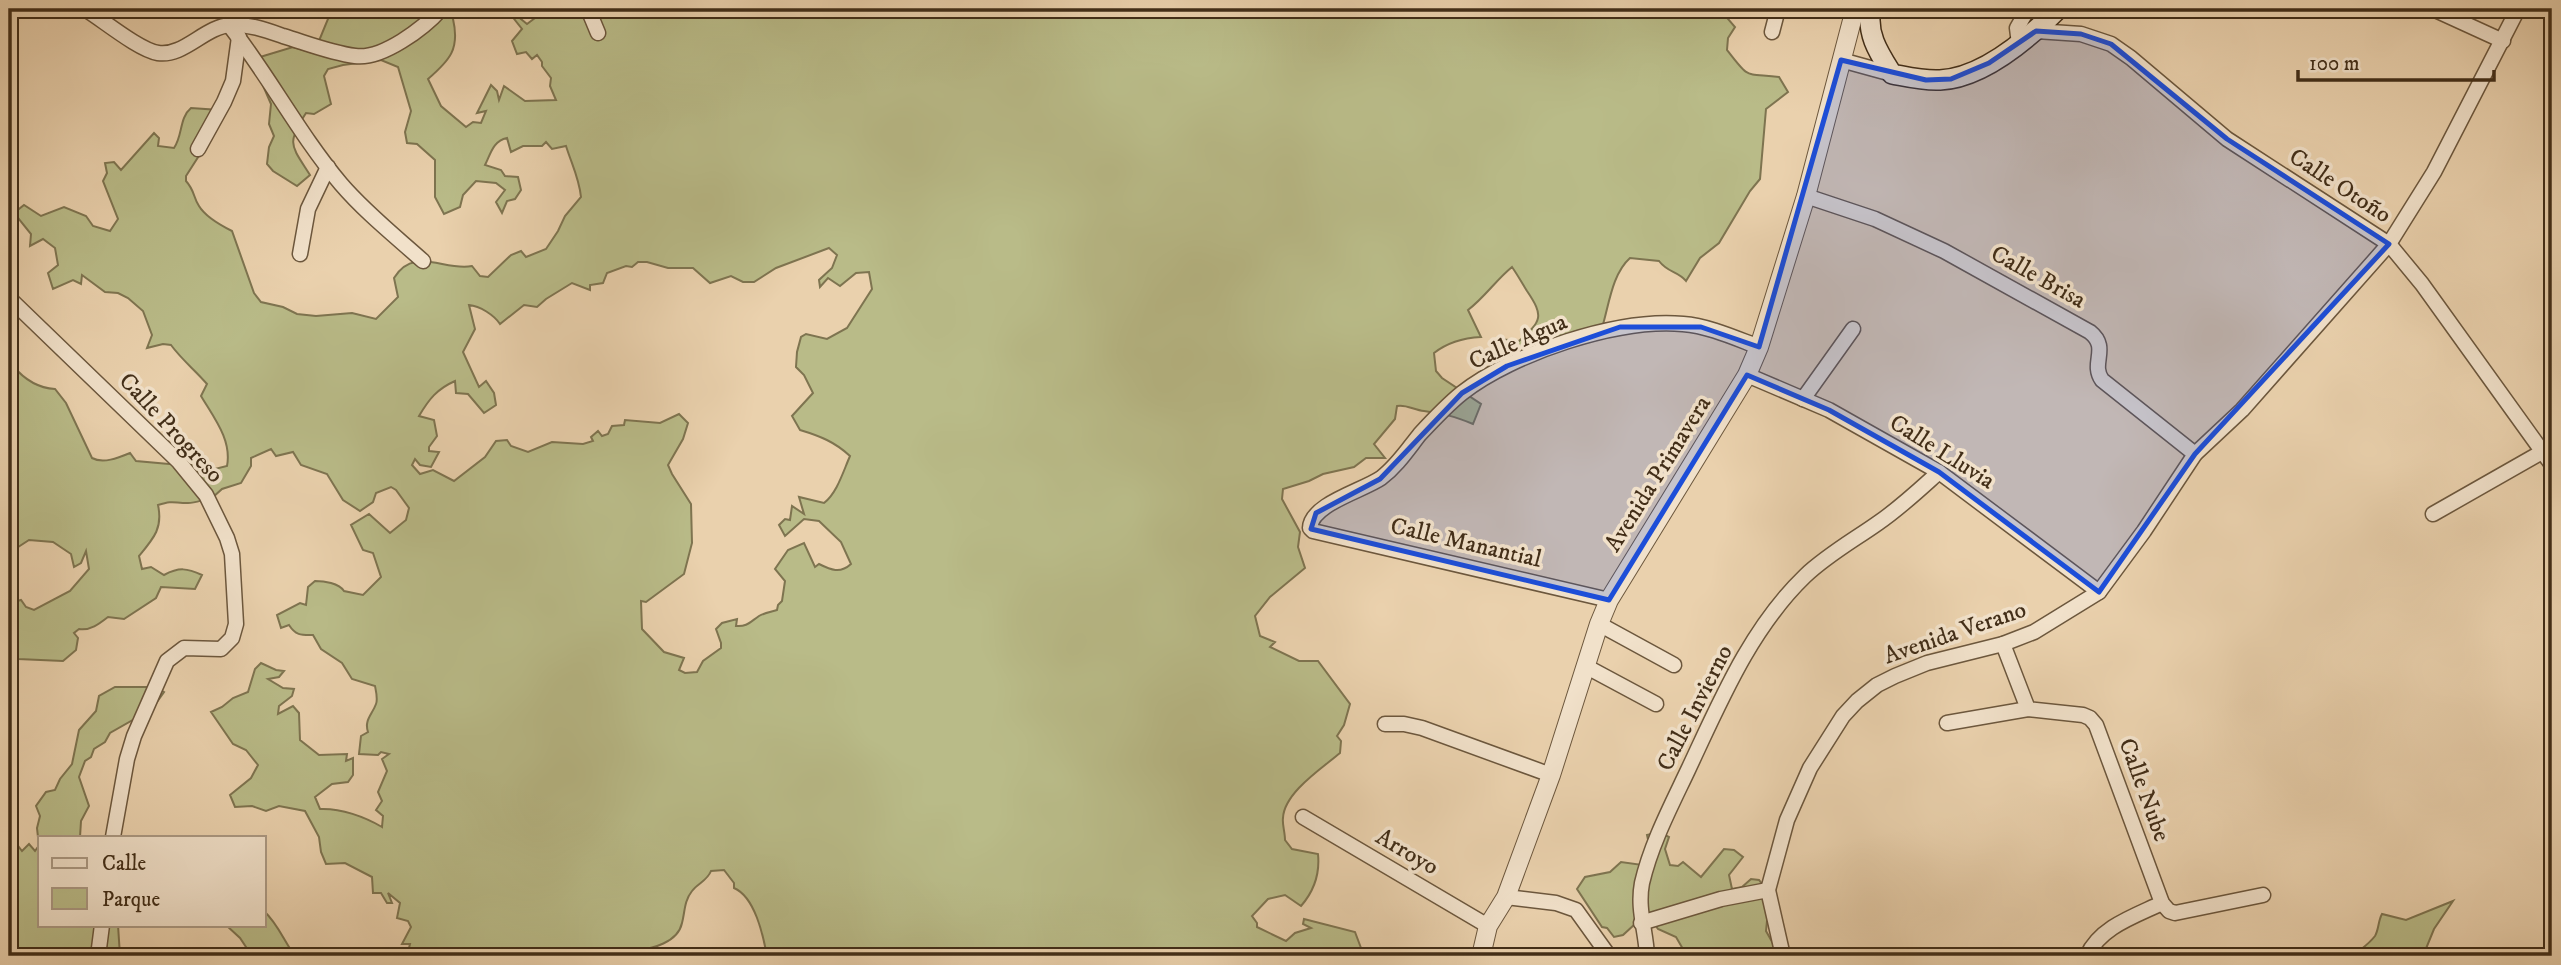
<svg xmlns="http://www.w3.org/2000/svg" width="2561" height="965" viewBox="0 0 2561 965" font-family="'IM FELL DW Pica',serif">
<rect width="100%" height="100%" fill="#ead1ad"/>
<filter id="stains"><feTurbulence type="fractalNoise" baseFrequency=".00286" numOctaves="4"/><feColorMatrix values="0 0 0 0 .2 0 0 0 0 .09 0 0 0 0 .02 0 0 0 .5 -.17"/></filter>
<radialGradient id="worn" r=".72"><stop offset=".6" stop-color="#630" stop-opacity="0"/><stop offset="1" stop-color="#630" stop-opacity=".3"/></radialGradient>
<g fill="#b9bb88" stroke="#7e7450" stroke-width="2" fill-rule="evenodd">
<path d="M 320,9 L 458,9 L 453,19 C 460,49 450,60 428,79 L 441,106 L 466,127 L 473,122 L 481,123 L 486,111 L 477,113 L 491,85 L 497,91 L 499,100 L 504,86 L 525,101 L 556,100 L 550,86 L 551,78 L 542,66 L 542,62 L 537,55 L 532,59 L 526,52 L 517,54 L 512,41 L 522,29 L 511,15 L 516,15 L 527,24 L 547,9 L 1735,9 L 1728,19 L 1735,27 L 1728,38 L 1727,50 C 1750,80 1744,73 1779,77 L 1788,92 L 1766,109 L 1760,179 L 1750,191 L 1719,243 L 1700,258 L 1686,281 C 1678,271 1668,273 1659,261 L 1630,258 C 1612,274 1609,305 1602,328 L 1563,344 L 1529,340 L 1526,347 L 1501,344 L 1498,339 L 1519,341 C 1542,321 1544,316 1527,291 C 1522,283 1517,274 1512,267 C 1496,280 1485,297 1468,310 L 1481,337 C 1463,338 1448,342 1434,353 L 1436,371 L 1442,378 L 1481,404 L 1473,424 C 1454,416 1444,414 1424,411 C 1414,410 1406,404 1397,406 L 1395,419 L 1374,444 L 1385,458 L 1366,458 L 1354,467 L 1323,474 L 1309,481 L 1283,489 L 1282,499 L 1300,532 L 1298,547 L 1305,568 L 1270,597 L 1255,616 L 1260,636 L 1275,642 L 1270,647 L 1299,661 L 1318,661 L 1350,704 L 1344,725 L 1337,736 L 1341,741 L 1340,753 C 1321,769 1284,793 1283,818 C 1282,824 1285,832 1285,840 L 1292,849 L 1318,854 C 1320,874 1315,890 1301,906 L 1285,895 L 1268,899 L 1252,916 L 1257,923 L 1257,927 L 1286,941 L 1295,933 L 1311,928 L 1303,924 L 1304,919 L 1355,932 L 1364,956 L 767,956 C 763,935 755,897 734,888 L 734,883 L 724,870 L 711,871 C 707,881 698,883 692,891 C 684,901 685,912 682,923 C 678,942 652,950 635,949 L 631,956 L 407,956 L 410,944 L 402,944 L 411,927 L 408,921 L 397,918 L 400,903 L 388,893 L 392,903 L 387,903 L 381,893 L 373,893 L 372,877 L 345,863 L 326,864 L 321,852 L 319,837 L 305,811 L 279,806 L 266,811 L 252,806 L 235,807 L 230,795 L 251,778 L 258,765 L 246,750 L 233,744 L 211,712 L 222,707 L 233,698 L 248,692 L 255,669 L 261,663 L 276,670 L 284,671 L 279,677 L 268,679 L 283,688 L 294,689 L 292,696 L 279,706 L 278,714 L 293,706 L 299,713 L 300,740 L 319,755 L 347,754 L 346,761 L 353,758 L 353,775 L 348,782 L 332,784 L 315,797 L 320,809 C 341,808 365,817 382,827 L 383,816 L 376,810 L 382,801 L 378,792 L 387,771 L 382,759 L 389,754 L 381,752 L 378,755 L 359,754 L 361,736 L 368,732 C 364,720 372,715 376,704 C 378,699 376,691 375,686 L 352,679 L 342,663 L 321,649 L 313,635 C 302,635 296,636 289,625 L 281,628 L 277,615 L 300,603 L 306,605 L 308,587 L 315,581 C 324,581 339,583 344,591 L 363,595 L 381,577 L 373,553 L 363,550 L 351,525 L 369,514 L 390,533 L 406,520 L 409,508 L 396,490 L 391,487 L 376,493 L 373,502 L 360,511 L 343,500 L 327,474 L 301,465 L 293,452 L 276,456 L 271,449 L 251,458 L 251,466 L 241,483 L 222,489 L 212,498 C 204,499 196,503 188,503 C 173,503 174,500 158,505 C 163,528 154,538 139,556 L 142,569 L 151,567 L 164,575 C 179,567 187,568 202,575 L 195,589 L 161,587 L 156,598 L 124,619 L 108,617 C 99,624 90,631 79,629 L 74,633 L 78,638 L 76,650 L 63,661 L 18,659 L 9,649 L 9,603 L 21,600 L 26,607 L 34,610 L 70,591 L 89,569 L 86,551 L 81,563 L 74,567 L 71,554 L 53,542 L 29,540 L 9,553 L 9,367 L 13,366 C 24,379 37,388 55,389 L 66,403 L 92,458 C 103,464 118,458 130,453 L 136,461 L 169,464 L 197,458 L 215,469 L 227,466 C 232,440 214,418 201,396 L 207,384 C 195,370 182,360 171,345 L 163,344 L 147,348 L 152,335 L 143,311 L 128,298 L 118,293 L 105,292 L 82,275 L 81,284 L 73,280 L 53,289 L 48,273 L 58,265 L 55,248 L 43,239 L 30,246 L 31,234 L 14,213 L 24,205 L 41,216 L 64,207 L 86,216 L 93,226 L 110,231 L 118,219 L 103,181 L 107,173 L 105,163 L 114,162 L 121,170 L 154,133 L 159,138 L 158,146 L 174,148 C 183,135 179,118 191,108 L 219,110 L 202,151 L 186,176 L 186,181 C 195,191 193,197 199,206 C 205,216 222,226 232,231 L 254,293 L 261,302 L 283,307 L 297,314 L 316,316 L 352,313 L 376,319 L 398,297 L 394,278 C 414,245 445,272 472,266 L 480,276 L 488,277 L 511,255 L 521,251 L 526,257 L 546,249 L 558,231 L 565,216 L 581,197 C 579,178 572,165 566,146 L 552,149 L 546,142 L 542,146 L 523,146 L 511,152 L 507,138 C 493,141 491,153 485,165 L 501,170 L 505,176 L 518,177 L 521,190 L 515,199 L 507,201 L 502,213 L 496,202 L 505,190 L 496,183 L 476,181 L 463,195 L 460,207 L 444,214 L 435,197 L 435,160 L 417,144 L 407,143 L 405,132 L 411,111 L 398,67 L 381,60 L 343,65 L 328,69 L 324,76 L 331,104 L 314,114 L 306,113 C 286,144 291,145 310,175 L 297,186 L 273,171 L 267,164 L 269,147 L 274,136 L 269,124 L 271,104 L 261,81 L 260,57 L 293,47 L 314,53 L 328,19 ZM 829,248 L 837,255 L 832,268 L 819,280 L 820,287 L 828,278 L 840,286 L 856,273 L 869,272 L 872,289 L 847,328 L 827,339 L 806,334 L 801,337 L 797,352 L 796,367 L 804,375 L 813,393 L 792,416 L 800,430 C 820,436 835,442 850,456 C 843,472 837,493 824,503 L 799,497 L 804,514 L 792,506 L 790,520 L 785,519 L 779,525 L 785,536 L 804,519 L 819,521 L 841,542 L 851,564 C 840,574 831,570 819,564 L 815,567 L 804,543 L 788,550 L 775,569 L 785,581 L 782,601 L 778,605 L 777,610 C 771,612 764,613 759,616 C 750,622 747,627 736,626 L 737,619 L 722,623 L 716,629 L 721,643 L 721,648 L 703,661 L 697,672 L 685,673 L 679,670 L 684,658 L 664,652 L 642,629 L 641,601 L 646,602 L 684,574 L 692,543 L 691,504 L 672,474 L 668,465 L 683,439 L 688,423 L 679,414 L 660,423 L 625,420 L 624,425 L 612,426 L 608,434 L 602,436 L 598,431 L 591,437 L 593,441 L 583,444 L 552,442 L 528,452 L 511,446 L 507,440 L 496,441 L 485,457 L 454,481 L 433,470 L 420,474 L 412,465 L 415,459 L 420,465 L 431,467 L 439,452 L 429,451 L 429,447 L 437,436 L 434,420 L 419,416 C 429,399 437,389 455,381 L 456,393 L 468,394 L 484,413 L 496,405 L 494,393 L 486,381 L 479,387 L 463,352 L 475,329 L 469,305 C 480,306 494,315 500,324 L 524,305 L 537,307 L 546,299 L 572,283 L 590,290 L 590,285 L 603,283 L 607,273 L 626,266 L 632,267 L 638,262 L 647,262 L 668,268 L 693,268 L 710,283 L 731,276 L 743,282 L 754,282 L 776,268 Z"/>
<polygon points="115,687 155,687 164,692 152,709 110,733 105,742 94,749 91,757 85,761 79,777 89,806 81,821 80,837 38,837 37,828 40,816 36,806 46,792 55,790 60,779 72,764 79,730 96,711 99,696"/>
<polygon points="1659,832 1669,837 1665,849 1670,865 1678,866 1683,862 1701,877 1724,849 1734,850 1743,857 1729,875 1732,889 1742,887 1751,879 1759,880 1765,888 1768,911 1766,931 1775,947 1796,949 1801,956 1687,956 1676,937 1658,929 1653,922 1635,924 1623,935 1614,937 1607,928 1602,927 1577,889 1585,877 1610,872 1621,862 1642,865 1649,844 1647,835"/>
<polygon points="9,834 22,851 29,844 35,851 40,844 40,925 118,925 120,956 9,956"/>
<path d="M 2453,901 L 2434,929 L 2423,956 L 2353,956 C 2361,949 2369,944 2375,936 C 2379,929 2378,921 2382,914 L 2406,920 Z"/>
<path d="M 264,911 C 278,924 284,941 295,956 L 252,956 L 240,938 L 227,926 L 264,925 Z"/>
</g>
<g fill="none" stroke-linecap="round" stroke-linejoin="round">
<defs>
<g id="minor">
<path d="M 85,9 C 103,20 139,50 158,53 C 184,57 205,26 231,25 C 250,24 266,30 283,36 C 306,43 331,53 355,56 C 382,60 424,28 441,9"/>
<polyline points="588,9 598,33"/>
<polyline points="2433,9 2503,41"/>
<path d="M 229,25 C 269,76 299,134 341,184 C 365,212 395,236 423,261"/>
<polyline points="2036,31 2081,34 2111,44 2131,58 2227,139 2389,244 2422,284 2552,465"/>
<polyline points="1772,32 1778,9"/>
<polyline points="2019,44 2017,28 2028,9"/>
<polyline points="1841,60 1892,74"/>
<polyline points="198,149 224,102 233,81 239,37"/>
<path d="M 1806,196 L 1875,219 L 1944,251 L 2090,332 C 2110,348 2090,363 2102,380 L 2195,454"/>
<polyline points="300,254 308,209 328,167"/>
<polyline points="9,298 179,462 206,495 227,538 232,554 236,624 232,638 221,649 184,648 167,661 134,736 127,759 113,837"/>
<polyline points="1747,375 1829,410 1939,472 2099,592"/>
<polyline points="1803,399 1853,329"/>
<polyline points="2433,514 2542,452"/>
<path d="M 1609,600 L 1313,531 L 1310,528 C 1311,504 1362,491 1381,478 C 1397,466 1408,449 1420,434 C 1433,420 1447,405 1462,393 C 1513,353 1618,318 1683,324 C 1709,326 1735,338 1759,347"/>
<polyline points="1599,624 1674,665"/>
<polyline points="2003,644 2028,709 2083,715 2090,718 2096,725 2162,903 2169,911 2175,913 2263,895"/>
<polyline points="1587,667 1656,704"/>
<polyline points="1947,723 2028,709"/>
<polyline points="1385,724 1404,724 1422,728 1551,775"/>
<polyline points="1303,817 1488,926"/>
<polyline points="1506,897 1556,903 1576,910 1609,956"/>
<polyline points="1641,923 1721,899 1768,890"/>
<polyline points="98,956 102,925"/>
<path d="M 1647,956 C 1646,931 1637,909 1642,883 C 1651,844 1671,806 1688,770 C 1720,702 1750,629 1805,576 C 1827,555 1854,540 1878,523 C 1900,508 1919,490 1939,472"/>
<polyline points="1783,956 1768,890 1787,820 1810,768 1843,716 1857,701 1877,685 1895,676 1927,663 2003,644 2034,632 2099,592 2144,531 2195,454 2242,410 2389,244 2434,172 2518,9"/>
<path d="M 2087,956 C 2100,927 2135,916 2162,903"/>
</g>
<polyline id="tertiary" points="1481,956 1488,926 1506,897 1551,775 1599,624 1609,600 1747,375 1759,347 1806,196 1855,9"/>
<path id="secondary" d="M 1871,9 C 1866,34 1879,53 1892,74 C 1908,77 1924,81 1940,80 C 1983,78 2029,38 2058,9"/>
</defs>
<use href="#minor" stroke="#6c573d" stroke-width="17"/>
<use href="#tertiary" stroke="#6c573d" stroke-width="20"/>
<use href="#secondary" stroke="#422e18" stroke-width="22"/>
<use href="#minor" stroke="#f1e1ca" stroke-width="14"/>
<use href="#tertiary" stroke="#f1e1ca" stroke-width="18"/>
<use href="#secondary" stroke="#f1e1ca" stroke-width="19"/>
</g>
<path fill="#1d4ed8" fill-opacity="0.2" stroke="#1d4ed8" stroke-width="5" stroke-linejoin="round" d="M 2036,31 L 2081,34 L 2111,44 L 2227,139 L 2389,244 L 2195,454 L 2099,592 L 1939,472 L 1829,410 L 1747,375 L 1609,600 L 1311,529 L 1316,513 L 1380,479 L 1462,393 L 1507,366 L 1620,327 L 1701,327 L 1759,347 L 1841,60 L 1926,80 L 1951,79 L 1989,63 Z"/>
<g text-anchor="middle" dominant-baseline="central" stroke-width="7" stroke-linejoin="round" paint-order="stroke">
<g font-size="24" fill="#422e18" stroke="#f1e1ca">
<text transform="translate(2340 186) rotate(33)">Calle Otoño</text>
<text transform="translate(2038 277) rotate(29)">Calle Brisa</text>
<text transform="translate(1518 342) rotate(-24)">Calle Agua</text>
<text transform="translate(171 428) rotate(47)">Calle Progreso</text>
<text transform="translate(1942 452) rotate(32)">Calle Lluvia</text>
<text transform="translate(1658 474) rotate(-58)">Avenida Primavera</text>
<text transform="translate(1466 543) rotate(13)">Calle Manantial</text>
<text transform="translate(1955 633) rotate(-19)">Avenida Verano</text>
<text transform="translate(1695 708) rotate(-63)">Calle Invierno</text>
<text transform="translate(2144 790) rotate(70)">Calle Nube</text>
<text transform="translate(1407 852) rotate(30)">Arroyo</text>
</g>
</g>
<rect width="2561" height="965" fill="none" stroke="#ead1ad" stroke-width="35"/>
<rect x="10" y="10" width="2540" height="944" fill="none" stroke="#422e18" stroke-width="3.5"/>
<rect x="18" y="18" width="2526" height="930" fill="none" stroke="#422e18" stroke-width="2"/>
<rect x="38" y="836" width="228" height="91" fill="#f1e1ca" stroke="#ab9983" stroke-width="2"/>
<rect x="52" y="858" width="35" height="10" fill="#f1e1ca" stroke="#ab9983" stroke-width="2"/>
<text x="102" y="870" font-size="21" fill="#422e18">Calle</text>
<rect x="52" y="888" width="35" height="21" fill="#b9bb88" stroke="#ab9983" stroke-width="2"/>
<text x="102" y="906" font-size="21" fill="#422e18">Parque</text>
<path d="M2298 70v10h196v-10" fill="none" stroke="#422e18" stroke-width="3.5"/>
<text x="2309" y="70" font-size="21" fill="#422e18" stroke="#f1e1ca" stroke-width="5" paint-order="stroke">100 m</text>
<rect width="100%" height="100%" filter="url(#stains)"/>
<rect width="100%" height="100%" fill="url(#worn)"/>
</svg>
